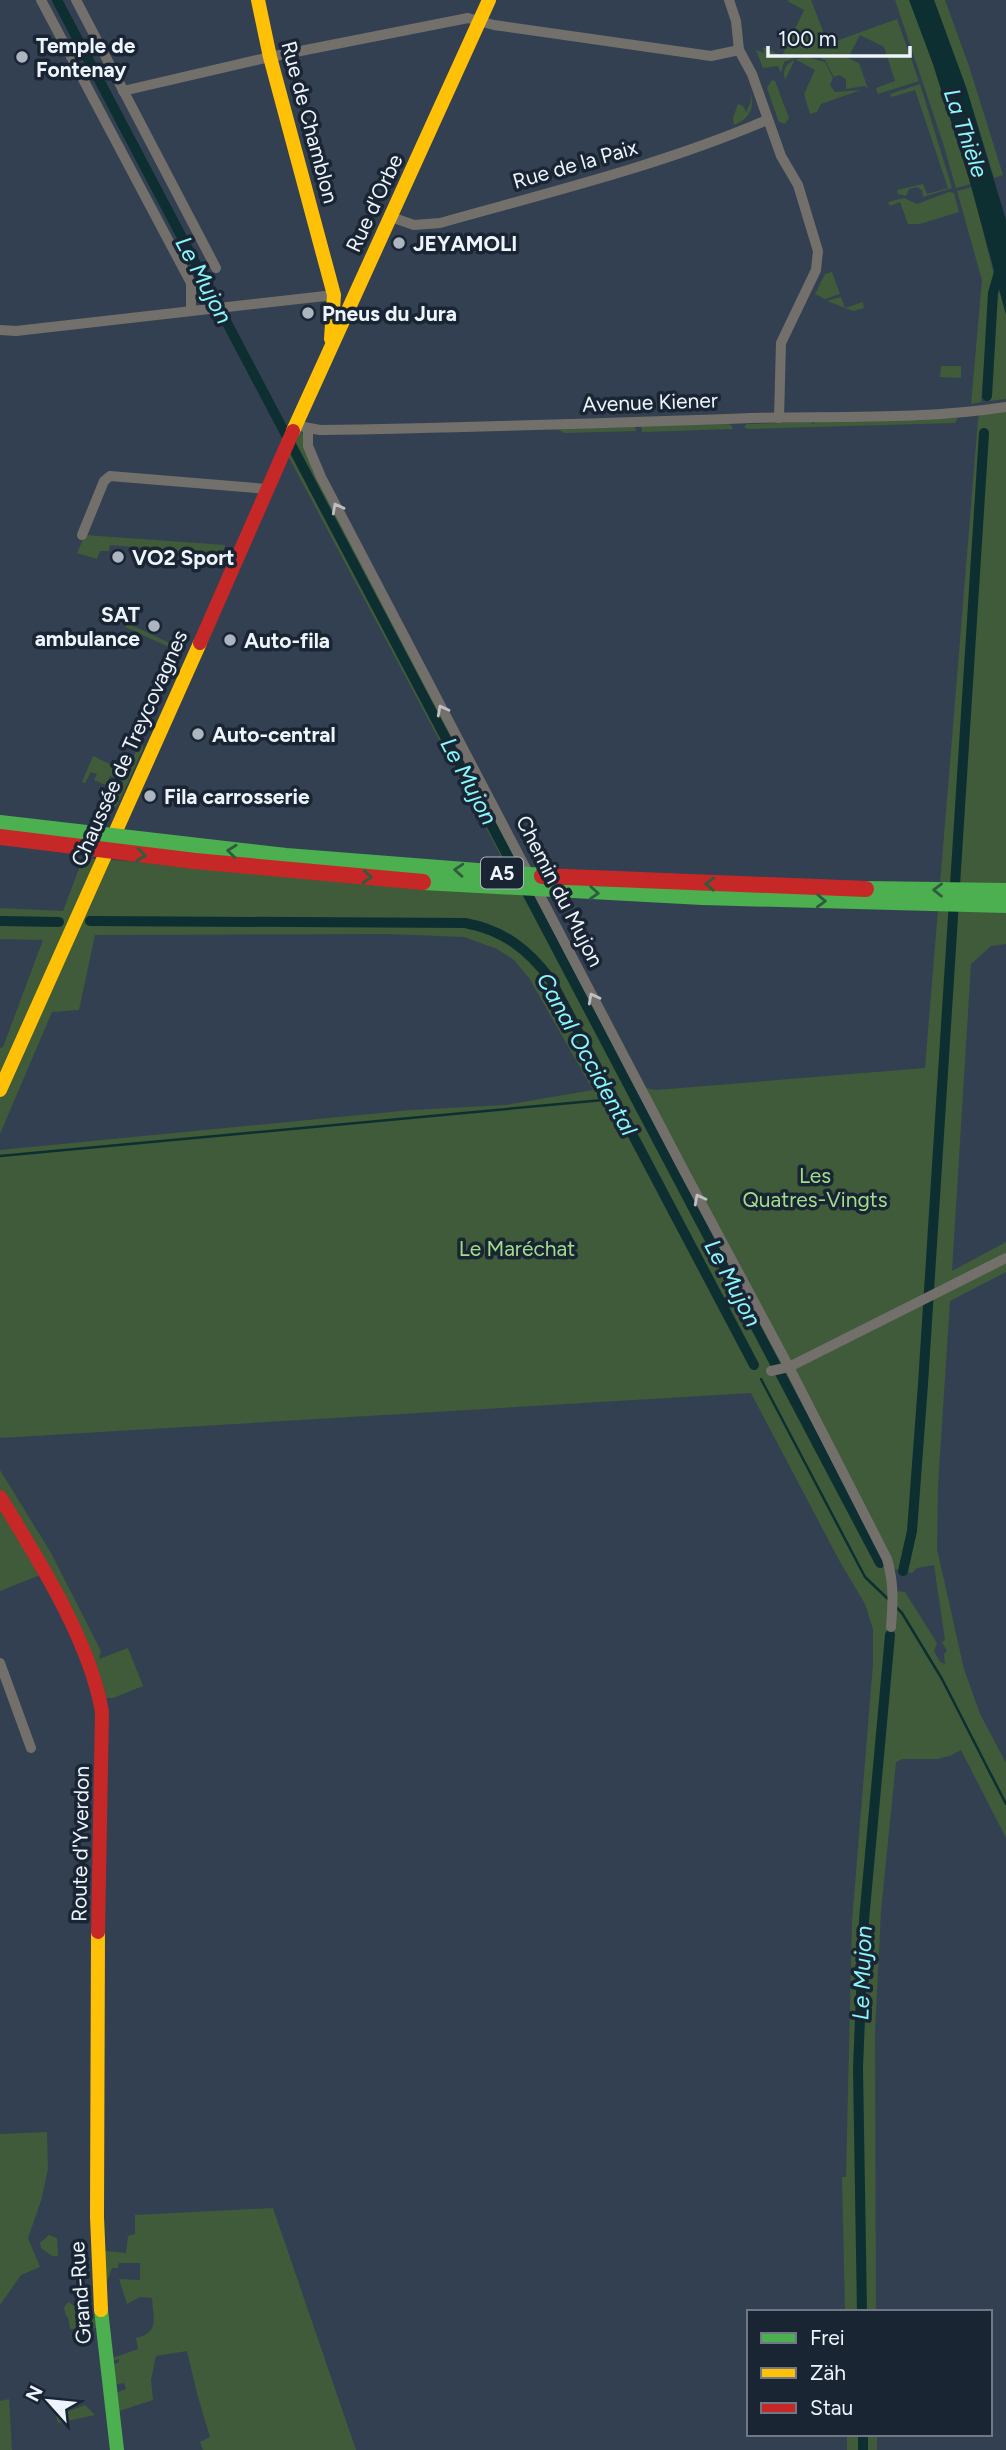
<svg xmlns="http://www.w3.org/2000/svg" width="1006" height="2450" viewBox="0 0 1006 2450" font-family="Figtree,sans-serif">
<rect width="100%" height="100%" fill="#334052"/>
<g fill="#3f5b39" fill-rule="evenodd">
<path d="M 789,0 L 811,0 L 828,44 L 897,19 L 919,81 L 878,94 L 876,88 L 895,81 L 884,47 L 860,35 L 848,58 L 859,63 L 868,89 L 865,86 L 846,89 L 846,79 L 839,75 L 834,77 L 825,60 C 810,53 799,56 784,62 L 781,73 L 778,66 L 763,68 L 756,50 L 764,53 L 763,47 L 782,56 L 804,10 L 787,1 Z"/>
<polygon points="895,0 910,0 933,64 971,184 956,188 943,143"/>
<polygon points="934,0 945,0 969,66 1003,175 994,178 966,87"/>
<path d="M 807,57 L 825,62 L 833,78 L 830,85 L 835,92 L 861,90 L 821,104 L 817,112 L 810,114 L 804,94 L 815,70 L 795,59 L 785,80 C 781,63 793,59 807,57 Z"/>
<polygon points="772,80 775,81 789,118 785,124 779,122 767,88"/>
<polygon points="920,84 952,188 923,197 922,190 917,187 909,189 906,196 898,194 897,190 923,184 927,194 948,188 915,90 892,97 890,94"/>
<path d="M 751,94 C 755,109 748,120 734,125 L 733,118 L 738,104 L 743,106 L 746,112 L 751,102 Z"/>
<polygon points="972,187 994,275 990,292 981,402 971,404 982,280 957,191"/>
<polygon points="949,192 954,193 959,212 920,224 908,224 900,202 890,206 888,202 904,198 917,204"/>
<polygon points="832,272 840,294 825,299 815,294 825,274"/>
<polygon points="998,287 1006,315 1006,399 989,401"/>
<polygon points="841,297 845,308 863,302 864,308 853,311 827,301"/>
<polygon points="941,366 961,366 961,378 940,377"/>
<path d="M 1006,407 L 1006,944 L 991,946 L 971,964 L 952,1271 L 1006,1242 L 1006,1272 L 950,1301 L 938,1486 L 937,1549 L 964,1669 L 980,1714 L 1006,1763 L 1006,1838 L 961,1750 L 950,1756 L 937,1759 L 902,1759 L 896,1762 L 881,1911 L 875,2032 L 876,2312 L 845,2312 L 842,2177 L 846,2177 L 852,1921 L 873,1664 L 873,1629 L 865,1604 L 839,1560 L 751,1393 L 0,1438 L 0,1150 L 411,1110 L 505,1105 L 593,1090 L 529,978 L 514,960 L 497,949 L 464,937 L 387,934 L 95,935 L 79,1010 L 52,1012 L 0,1134 L 0,1048 L 3,1047 L 43,940 L 0,939 L 0,908 L 63,911 L 83,858 L 518,888 L 285,450 L 297,423 L 646,1088 L 656,1090 L 925,1068 L 978,420 L 980,411 ZM 934,1565 L 945,1640 L 942,1642 L 947,1651 L 944,1654 L 945,1664 L 940,1662 L 934,1651 L 937,1643 L 905,1592 L 894,1591 L 890,1568 L 912,1573 L 917,1568 Z"/>
<polygon points="958,418 955,423 748,429 744,427 747,424 811,422 813,424 816,422 917,419 920,421 922,419"/>
<polygon points="727,424 731,425 733,429 642,432 641,426"/>
<polygon points="635,426 636,431 565,433 558,430 543,430"/>
<polygon points="85,535 225,545 220,563 219,554 110,545 109,551 100,551 97,559 77,553"/>
<polygon points="127,623 174,645 181,629 189,633 180,652 125,627"/>
<polygon points="139,744 143,746 143,749 120,800 118,801 119,803 116,807 110,808 109,805 112,806 123,782 110,776 106,785 94,780 97,774 91,772 85,783 82,782 93,756 127,772"/>
<polygon points="0,1470 51,1553 101,1651 99,1659 128,1648 143,1686 113,1698 101,1698 45,1573 0,1591"/>
<polygon points="47,2132 48,2169 41,2201 28,2238 40,2267 21,2275 0,2305 0,2134"/>
<path d="M 273,2208 L 356,2450 L 203,2450 L 200,2442 L 210,2437 L 198,2397 L 187,2351 L 156,2356 L 151,2380 L 153,2400 L 113,2413 L 111,2395 L 126,2389 L 124,2383 L 114,2385 L 107,2368 L 119,2362 L 119,2359 L 107,2362 L 107,2360 L 138,2349 L 136,2338 C 160,2333 153,2317 152,2298 L 140,2297 L 127,2304 L 119,2279 L 140,2280 L 140,2263 L 119,2263 L 118,2268 L 112,2268 L 105,2287 L 105,2251 L 126,2253 L 128,2236 L 135,2234 L 135,2215 Z"/>
<polygon points="49,2235 57,2238 58,2256 52,2256 41,2248 40,2243"/>
<polygon points="68,2302 95,2319 96,2328 70,2329 68,2317 66,2316 64,2308"/>
<polygon points="9,2399 12,2450 0,2450 0,2401"/>
<polygon points="85,2405 95,2415 58,2423 56,2416"/>
<rect x="847" y="2434" width="30" height="16"/>
</g>
<polygon fill="#0e2f31" points="909,0 934,0 966,87 1006,220 1006,314 969,179 933,64"/>
<g fill="none" stroke-linecap="round" stroke-linejoin="round">
<g stroke="#0e2f31" stroke-width="2.5">
<polyline points="0,1156 614,1099"/>
<polyline points="761,1379 865,1577 888,1599"/>
<polyline points="895,1606 902,1613 942,1679 1006,1804"/>
</g>
<g stroke="#0e2f31" stroke-width="10">
<polyline points="57,0 880,1563"/>
<polyline points="987,396 993,293 1000,269"/>
<polyline points="0,921 59,922"/>
<path d="M 90,921 L 465,923 C 503,930 528,949 551,980 L 754,1365"/>
<polyline points="903,1571 912,1531 923,1384 984,433"/>
<polyline points="862,2312 858,2068 864,1920 890,1635"/>
<polyline points="863,2434 863,2450"/>
</g>
<g stroke="#73706c" stroke-width="10">
<polyline points="41,0 191,283 191,311"/>
<polyline points="76,0 216,268"/>
<polyline points="729,0 736,21 739,50 752,74 781,156 798,185 818,251 816,270 781,343 779,418"/>
<polyline points="123,91 270,57 468,18 494,25 711,56 739,50"/>
<path d="M 391,217 L 414,225 L 440,223 C 550,192 662,165 767,120"/>
<polyline points="0,330 16,331 334,295"/>
<path d="M 304,427 L 320,430 C 464,428 607,423 751,418 C 836,416 922,420 1006,407"/>
<path d="M 308,428 L 308,446 L 321,477 L 683,1169 L 789,1367 L 887,1559 C 894,1583 893,1602 891,1627"/>
<polyline points="82,535 104,481 110,476 267,489"/>
<polyline points="771,1371 789,1367 1006,1258"/>
<polyline points="0,1663 31,1748"/>
</g>
<polyline stroke="#4caf50" stroke-width="14" points="101,2310 117,2450"/>
<g stroke="#ffc107" stroke-width="14">
<polyline points="258,0 270,57 334,295 331,339"/>
<polyline points="293,431 489,0"/>
<polyline points="0,1090 200,643"/>
<polyline points="98,1932 97,2217 101,2310"/>
</g>
<g stroke="#c62828" stroke-width="14">
<polyline points="200,643 293,431"/>
<path d="M 0,1497 C 38,1559 90,1641 102,1712 L 98,1932"/>
</g>
<g stroke="#4caf50" stroke-width="16">
<polyline points="0,823 286,856 542,876"/>
<polyline points="423,882 702,897 1006,905"/>
<polyline points="866,889 1006,891"/>
</g>
<g stroke="#c62828" stroke-width="16">
<polyline points="0,837 195,861 423,882"/>
<polyline points="542,876 866,889"/>
</g>
</g>
<defs><path id="oneway-chevron" d="M-2-3.5L2.5 0L-2 3.5" fill="none" stroke-width="1.6" stroke-linecap="round" stroke-linejoin="round" transform="scale(1.75)"/></defs>
<g stroke="#bdbfc2">
<use href="#oneway-chevron" transform="translate(337 508) rotate(-118)"/>
<use href="#oneway-chevron" transform="translate(442 710) rotate(-118)"/>
<use href="#oneway-chevron" transform="translate(593 998) rotate(-118)"/>
<use href="#oneway-chevron" transform="translate(699 1199) rotate(-118)"/>
</g>
<g stroke="#2e5c3f">
<use href="#oneway-chevron" transform="translate(232 851) rotate(-174)"/>
<use href="#oneway-chevron" transform="translate(141 855) rotate(6)"/>
<use href="#oneway-chevron" transform="translate(459 870) rotate(-176)"/>
<use href="#oneway-chevron" transform="translate(367 877) rotate(5)"/>
<use href="#oneway-chevron" transform="translate(710 884) rotate(-178)"/>
<use href="#oneway-chevron" transform="translate(938 890) rotate(-179)"/>
<use href="#oneway-chevron" transform="translate(594 893) rotate(3)"/>
<use href="#oneway-chevron" transform="translate(821 901) rotate(2)"/>
</g>
<g fill="#adb5c0" stroke="#1a2534" stroke-width="2.5">
<circle cx="22" cy="57" r="7"/>
<circle cx="399" cy="243" r="7"/>
<circle cx="308" cy="313" r="7"/>
<circle cx="118" cy="557" r="7"/>
<circle cx="154" cy="626" r="7"/>
<circle cx="230" cy="640" r="7"/>
<circle cx="198" cy="734" r="7"/>
<circle cx="150" cy="796" r="7"/>
</g>
<g text-anchor="middle" dominant-baseline="central" stroke-width="7" stroke-linejoin="round" paint-order="stroke">
<rect fill="#1a2534" stroke="#aeb6c0" stroke-width="2" x="481" y="857.5" width="42" height="31" rx="5"/>
<g font-size="19" font-weight="bold" fill="#eef4fc">
<text x="502" y="873">A5</text>
</g>
<g font-size="21" font-weight="bold" fill="#eef4fc" stroke="#1a2534" text-anchor="start">
<text x="36" y="45">Temple de<tspan x="36" dy="24">Fontenay</tspan></text>
<text x="413" y="243">JEYAMOLI</text>
<text x="322" y="313">Pneus du Jura</text>
<text x="132" y="557">VO2 Sport</text>
<text x="140" y="614" text-anchor="end">SAT<tspan x="140" dy="24">ambulance</tspan></text>
<text x="244" y="640">Auto-fila</text>
<text x="212" y="734">Auto-central</text>
<text x="164" y="796">Fila carrosserie</text>
</g>
<g font-size="21" fill="#eef4fc" stroke="#1a2534">
<text transform="translate(310 122) rotate(75)">Rue de Chamblon</text>
<text transform="translate(575 164) rotate(-16)">Rue de la Paix</text>
<text transform="translate(374 203) rotate(-65)">Rue d'Orbe</text>
<text transform="translate(650 402) rotate(-2)">Avenue Kiener</text>
<text transform="translate(129 748) rotate(-66)">Chaussée de Treycovagnes</text>
<text transform="translate(560 891) rotate(63)">Chemin du Mujon</text>
<text transform="translate(80 1844) rotate(-89)">Route d'Yverdon</text>
<text transform="translate(80 2293) rotate(-94)">Grand-Rue</text>
</g>
<g font-size="21" fill="#a2dd89" stroke="#1a2534">
<text x="815" y="1175">Les<tspan x="815" dy="24">Quatres-Vingts</tspan></text>
<text x="517" y="1248">Le Maréchat</text>
</g>
<g font-size="23" font-style="italic" fill="#89f8fa" stroke="#1a2534">
<text transform="translate(966 133) rotate(71)">La Thièle</text>
<text transform="translate(204 280) rotate(62)">Le Mujon</text>
<text transform="translate(469 781) rotate(62)">Le Mujon</text>
<text transform="translate(587 1054) rotate(61)">Canal Occidental</text>
<text transform="translate(733 1283) rotate(62)">Le Mujon</text>
<text transform="translate(862 1973) rotate(-88)">Le Mujon</text>
</g>
</g>
<rect x="747" y="2310" width="245" height="126" fill="#1a2534" stroke="#6f7884" stroke-width="2"/>
<rect x="761" y="2333" width="35" height="10" fill="#4caf50" stroke="#6f7884" stroke-width="2"/>
<text x="810" y="2345" font-size="21" fill="#eef4fc">Frei</text>
<rect x="761" y="2368" width="35" height="10" fill="#ffc107" stroke="#6f7884" stroke-width="2"/>
<text x="810" y="2380" font-size="21" fill="#eef4fc">Zäh</text>
<rect x="761" y="2403" width="35" height="10" fill="#c62828" stroke="#6f7884" stroke-width="2"/>
<text x="810" y="2415" font-size="21" fill="#eef4fc">Stau</text>
<g transform="translate(49 2401) rotate(297)" stroke="#1a2534" stroke-width="5" paint-order="stroke">
<path d="M0-5L12 26L0 18L-12 26Z" fill="#eef4fc"/>
<text y="-10" font-size="19" font-weight="bold" text-anchor="middle" fill="#eef4fc">N</text>
</g>
<path d="M768 46v10h142v-10" fill="none" stroke="#eef4fc" stroke-width="3.5"/>
<text x="778" y="46" font-size="21" fill="#eef4fc" stroke="#1a2534" stroke-width="5" paint-order="stroke">100 m</text>
</svg>
